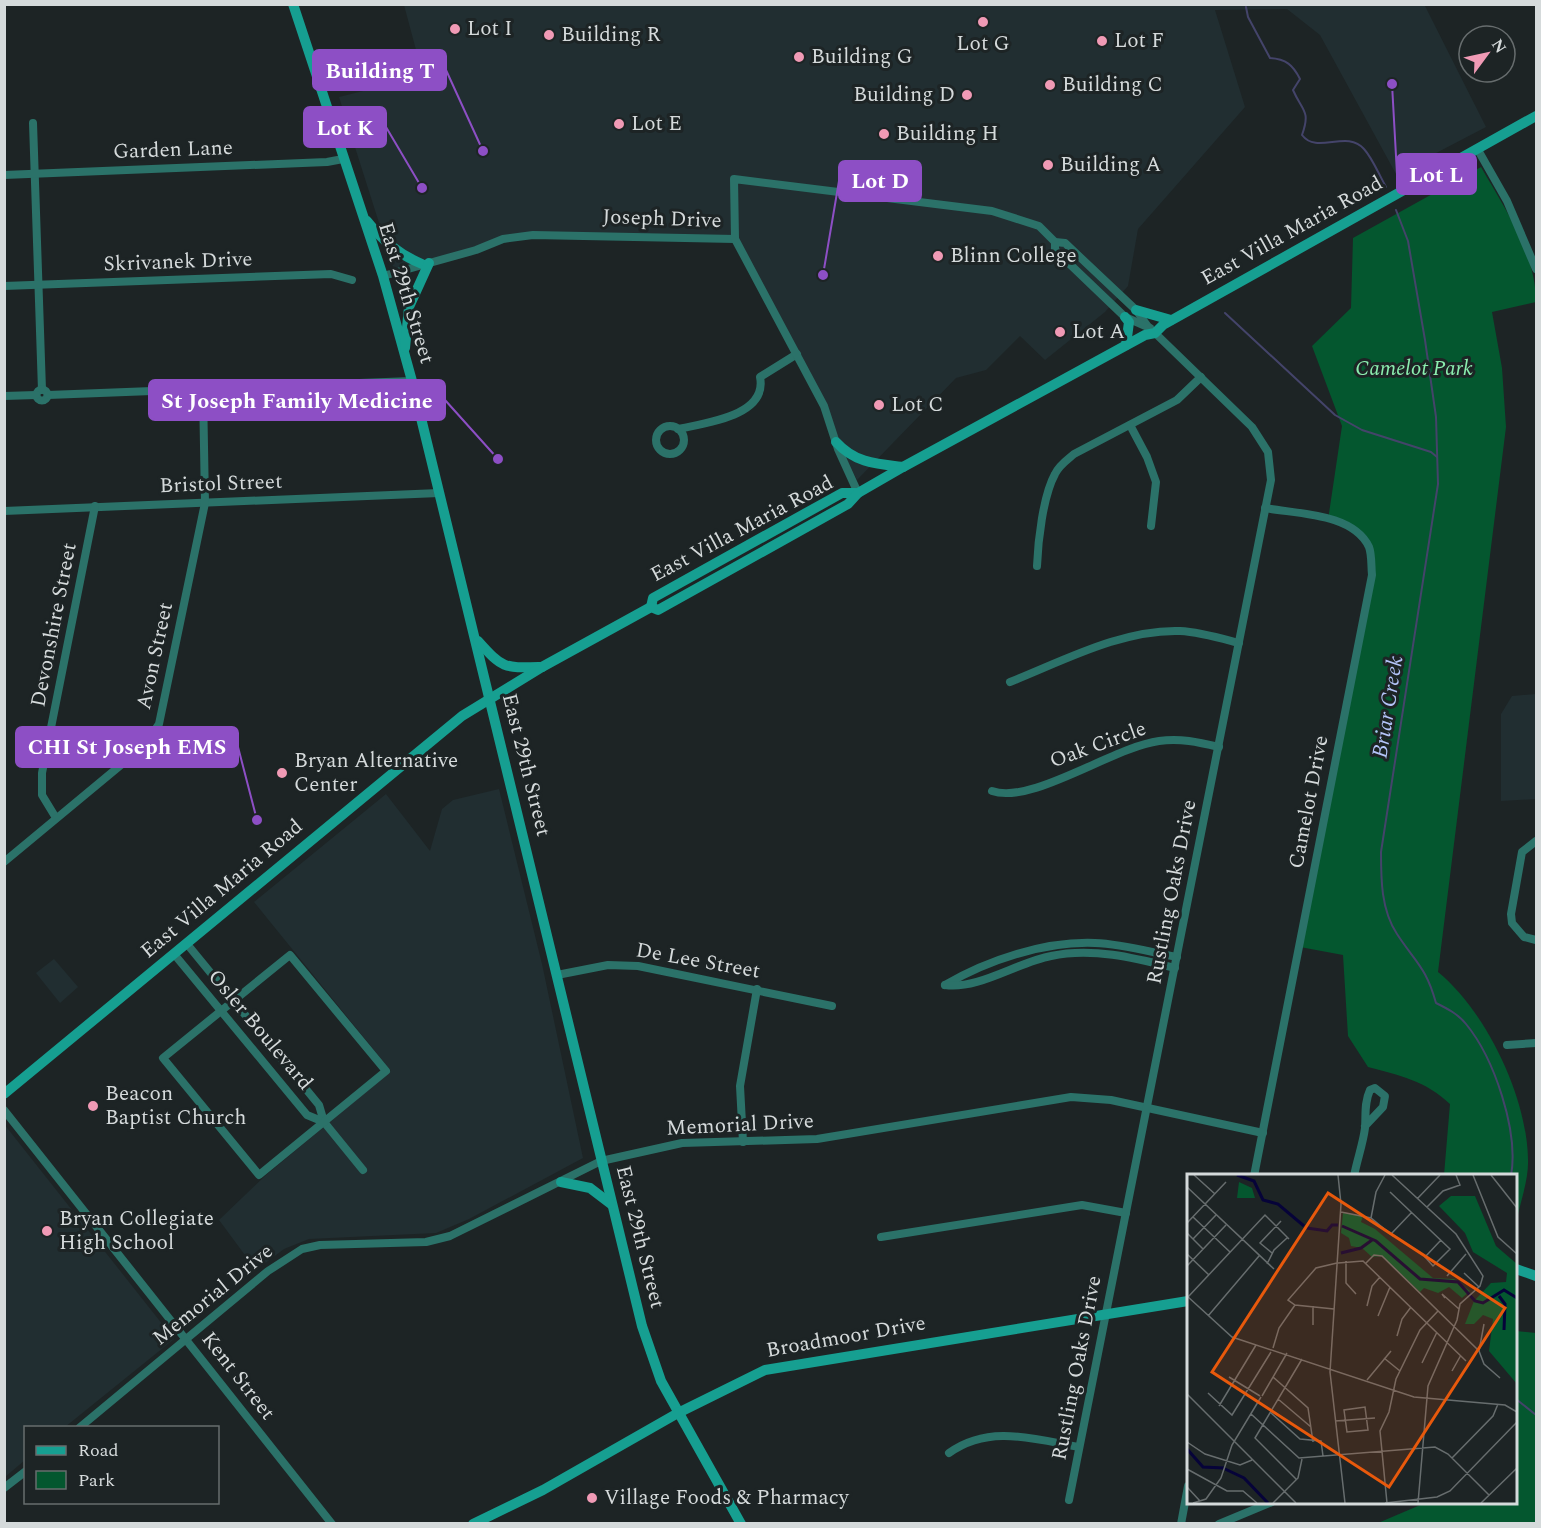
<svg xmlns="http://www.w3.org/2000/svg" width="1541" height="1528" viewBox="0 0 1541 1528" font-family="Spectral,serif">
<rect width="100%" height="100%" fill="#1d2425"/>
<g fill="#212e31">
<polygon points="1424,4 1486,127 1396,174 1320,35 1287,9 1215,10 1245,107 1138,229 1128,286 1105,312 1045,360 1020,336 986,370 956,378 857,480 735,239 533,235 395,273 339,97 423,76 404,5"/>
<polygon points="1536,694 1536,799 1501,801 1501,714 1512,696"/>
<polygon points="499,789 542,964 583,1158 469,1219 436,1233 309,1239 284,1249 256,1270 219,1220 266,1175 391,1071 254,902 386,794 430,851 442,809 453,800"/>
<polygon points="54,959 78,987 60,1003 36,973"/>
<polygon points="4,1124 174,1339 65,1427 26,1428 25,1460 5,1477"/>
</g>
<g fill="#04572f">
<path d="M 1481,167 C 1504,207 1536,254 1536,302 L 1492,312 L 1502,368 L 1506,427 L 1438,972 C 1486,1011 1527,1097 1528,1159 C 1529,1179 1520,1203 1516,1223 L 1516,1176 L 1444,1175 L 1450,1104 C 1426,1081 1399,1075 1368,1067 L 1348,1036 L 1343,955 L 1300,947 L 1372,575 C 1368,537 1363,533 1328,520 L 1342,426 L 1312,346 L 1351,308 L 1353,238 Z"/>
<polygon points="1516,1331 1536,1333 1536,1523 1378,1523 1425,1503 1516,1502"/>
</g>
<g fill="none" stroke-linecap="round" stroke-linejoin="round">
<g stroke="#44446a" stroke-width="2">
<path d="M 1246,7 L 1248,17 L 1270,58 C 1286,59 1293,65 1300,79 L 1293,90 C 1302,111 1311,110 1302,135 C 1317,155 1347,129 1364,149 C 1373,159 1379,175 1386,187"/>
<path d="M 1396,210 L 1408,241 L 1425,340 L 1436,417 L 1438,484 L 1381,852 C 1381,879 1381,910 1397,934 C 1416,963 1426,967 1436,1003 C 1448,1009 1458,1014 1466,1024 C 1494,1058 1519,1131 1511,1176"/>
<polyline points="1225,313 1335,415 1362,430 1431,452 1437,457"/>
<polyline points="1516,1399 1536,1415"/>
</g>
<g stroke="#2b7269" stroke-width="8">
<polyline points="33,123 42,390"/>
<polyline points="1478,150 1507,201 1536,269"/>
<polyline points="4,175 327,162 343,159"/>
<polyline points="1055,242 1065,243 1136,310 1149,328"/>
<polyline points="383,276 476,250 503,239 533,235 735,239"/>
<polyline points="4,286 331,274 352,280"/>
<circle cx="42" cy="395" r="5.5"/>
<polyline points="48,395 412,381"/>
<polyline points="4,396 36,395"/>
<polyline points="1130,425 1147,457 1156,482 1151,526"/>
<circle cx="670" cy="440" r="14"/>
<path d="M 678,429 C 705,423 768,416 760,377 L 797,354"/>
<polyline points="858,493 838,449 824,406 735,239 734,179 992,211 1039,226 1055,242 1055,250 1125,317 1150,328"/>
<polyline points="4,511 439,493"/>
<path d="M 1037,566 C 1038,541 1043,496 1055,474 C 1059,465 1067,460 1074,454 L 1177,400 L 1201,377"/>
<path d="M 1010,682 C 1063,661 1122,629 1180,631 C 1200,632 1220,638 1239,643"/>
<path d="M 992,791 C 1032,805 1113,747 1159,741 C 1180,738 1198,742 1219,747"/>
<polyline points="56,818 42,795 42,773 95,506"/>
<polyline points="1536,841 1522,852 1511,914 1512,923 1524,937 1536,940"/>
<polyline points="4,862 145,745 159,724 205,503 203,390"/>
<polyline points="187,944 319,1105 324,1122 363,1170"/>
<polyline points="174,954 307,1115 324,1122"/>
<polygon points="290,955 386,1071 259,1175 163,1058"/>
<polyline points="557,975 608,965 638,966 832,1006"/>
<path d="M 945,985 C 988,960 1045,941 1095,943 C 1123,944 1150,952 1177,957"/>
<path d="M 945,985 C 978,990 1018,962 1051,956 C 1092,947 1135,958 1175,968"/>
<polyline points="1507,1045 1536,1043"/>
<polyline points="4,1110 332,1524"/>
<polyline points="743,1142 740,1086 757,989"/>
<path d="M 1254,1176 L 1372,575 C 1371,566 1372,555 1369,547 C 1353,513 1297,514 1265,508"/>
<path d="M 1354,1176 C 1357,1160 1363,1144 1365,1128 C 1366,1115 1364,1103 1370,1090 L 1375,1088 L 1385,1096 L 1383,1107 L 1365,1126"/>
<polyline points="881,1237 1082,1205 1126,1213"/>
<polyline points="79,1428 268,1271 302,1249 320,1245 426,1242 450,1236 601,1161 682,1143 817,1139 1071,1097 1111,1100 1263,1133"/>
<path d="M 949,1453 C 989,1424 1034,1439 1079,1447"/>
<polyline points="4,1488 26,1471"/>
<polyline points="1069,1500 1271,480 1268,452 1252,427 1155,333"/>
<polyline points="1181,1524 1188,1486"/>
<polyline points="1219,1524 1272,1502"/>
</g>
<g stroke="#169f91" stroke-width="10">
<polyline points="293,4 383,276 412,381 642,1326 661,1381 741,1524"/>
<path d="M 367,221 C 383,241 398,254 422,264"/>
<polyline points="1136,310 1171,320"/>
<polyline points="1125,317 1129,322 1126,345"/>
<polyline points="405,348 409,307 429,263"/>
<path d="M 836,442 C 855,463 876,464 903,467"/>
<polyline points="651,607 653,598 842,493 858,493"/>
<path d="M 478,641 C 503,669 504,668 542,667"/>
<polyline points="4,1094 462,716 542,667 651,607 658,610 848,504 858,493 903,467 1145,335 1155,333 1163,325 1536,116"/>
<polyline points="561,1182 590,1188 611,1204"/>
<polyline points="1516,1269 1536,1276"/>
<polyline points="473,1524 543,1490 678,1413 765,1370 1188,1301"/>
</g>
</g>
<g fill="#f09ab5" stroke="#1d2425" stroke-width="2">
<circle cx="983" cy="22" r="6"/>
<circle cx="455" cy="29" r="6"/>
<circle cx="549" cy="35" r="6"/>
<circle cx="1102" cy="41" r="6"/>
<circle cx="799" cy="57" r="6"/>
<circle cx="1050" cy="85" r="6"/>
<circle cx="967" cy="95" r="6"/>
<circle cx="619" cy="124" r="6"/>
<circle cx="884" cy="134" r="6"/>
<circle cx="1048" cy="165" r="6"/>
<circle cx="938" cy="256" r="6"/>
<circle cx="1060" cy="332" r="6"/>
<circle cx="879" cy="405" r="6"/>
<circle cx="282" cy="773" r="6"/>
<circle cx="93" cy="1106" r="6"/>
<circle cx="47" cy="1231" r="6"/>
<circle cx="592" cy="1498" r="6"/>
</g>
<g text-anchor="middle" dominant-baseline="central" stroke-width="6" stroke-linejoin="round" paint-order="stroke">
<g font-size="21" fill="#d5dadb" stroke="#1d2425" text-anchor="start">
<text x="467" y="29">Lot I</text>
<text x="561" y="35">Building R</text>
<text x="1114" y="41">Lot F</text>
<text x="983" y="44" text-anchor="middle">Lot G</text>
<text x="811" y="57">Building G</text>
<text x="1062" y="85">Building C</text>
<text x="955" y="95" text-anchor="end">Building D</text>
<text x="631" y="124">Lot E</text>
<text x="896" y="134">Building H</text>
<text x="1060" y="165">Building A</text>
<text x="950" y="256">Blinn College</text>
<text x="1072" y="332">Lot A</text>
<text x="891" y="405">Lot C</text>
<text x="294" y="761">Bryan Alternative<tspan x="294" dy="24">Center</tspan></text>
<text x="105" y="1094">Beacon<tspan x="105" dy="24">Baptist Church</tspan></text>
<text x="59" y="1219">Bryan Collegiate<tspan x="59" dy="24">High School</tspan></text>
<text x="604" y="1498">Village Foods &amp; Pharmacy</text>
</g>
<g font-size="21" fill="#d5dadb" stroke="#1d2425">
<text transform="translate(173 150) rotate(-2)">Garden Lane</text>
<text transform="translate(662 219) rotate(2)">Joseph Drive</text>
<text transform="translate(1292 231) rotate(-29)">East Villa Maria Road</text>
<text transform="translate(178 262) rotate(-2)">Skrivanek Drive</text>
<text transform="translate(406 293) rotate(73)">East 29th Street</text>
<text transform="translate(221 484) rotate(-2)">Bristol Street</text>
<text transform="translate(742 529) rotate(-28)">East Villa Maria Road</text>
<text transform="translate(54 625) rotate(-79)">Devonshire Street</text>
<text transform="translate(155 656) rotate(-78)">Avon Street</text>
<text transform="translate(1098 745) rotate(-20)">Oak Circle</text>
<text transform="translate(526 765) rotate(76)">East 29th Street</text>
<text transform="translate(1309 802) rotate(-79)">Camelot Drive</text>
<text transform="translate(222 889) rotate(-40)">East Villa Maria Road</text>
<text transform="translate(1172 892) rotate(-79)">Rustling Oaks Drive</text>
<text transform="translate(698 961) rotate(10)">De Lee Street</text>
<text transform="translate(260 1030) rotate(50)">Osler Boulevard</text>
<text transform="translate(740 1125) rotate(-3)">Memorial Drive</text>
<text transform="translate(640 1237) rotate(76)">East 29th Street</text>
<text transform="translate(213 1295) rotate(-39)">Memorial Drive</text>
<text transform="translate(846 1337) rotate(-10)">Broadmoor Drive</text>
<text transform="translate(1077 1368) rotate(-79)">Rustling Oaks Drive</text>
<text transform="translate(238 1376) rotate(52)">Kent Street</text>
</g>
<g font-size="21" font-style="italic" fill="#8beeaf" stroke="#1d2425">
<text x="1414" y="369">Camelot Park</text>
</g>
<g font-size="22" font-style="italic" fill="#b4c4f9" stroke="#1d2425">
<text transform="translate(1388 707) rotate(-81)">Briar Creek</text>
</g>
</g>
<g transform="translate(1187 1174)">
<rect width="330" height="330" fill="#1d2425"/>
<path d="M 52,8 L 65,14 L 68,24 L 50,24 ZM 264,22 L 288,22 L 309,72 L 330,90 L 330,210 L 302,177 L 306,145 L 296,141 L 287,150 L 278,150 L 287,127 L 304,109 L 319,108 L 320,99 L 286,78 L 278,59 L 252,32 ZM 156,39 L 176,42 L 174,48 L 188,55 L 246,104 L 267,105 L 283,117 L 275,124 L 262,113 L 251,119 L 237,114 L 233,118 L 195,82 L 185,83 L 175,74 L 164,72 L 162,64 L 154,59 Z" fill="#04572f"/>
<path fill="none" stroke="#060339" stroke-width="3" d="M 50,1 L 67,7 L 76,26 L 91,30 L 117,52M 155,52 L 189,67 L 233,105 L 271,108 L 288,127 L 296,129 L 317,116 L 330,124M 120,54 L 140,57 L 145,51 L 151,51M 154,79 L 174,74 L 185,66M 312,122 L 318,130 L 317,156M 0,275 L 16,293 L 37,294M 38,295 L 57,304 L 81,329"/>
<path fill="none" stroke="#676d6e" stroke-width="1.5" d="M 7,1 L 28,20M 151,1 L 154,30 L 143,198 L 158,329M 205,1 L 269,60 L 296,102 L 293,112 L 273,130 L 270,146 L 241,212 L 231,329M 286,1 L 311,63 L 330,80M 304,1 L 330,34M 0,13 L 87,95M 203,18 L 263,75 L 246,92 L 238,83 L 254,66M 230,25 L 253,1M 240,33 L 256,17 L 273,11 L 269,1M 154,38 L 184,44 L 206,62M 6,43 L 43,78M 184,44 L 189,18 L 198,1M 0,49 L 39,8M 0,59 L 16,75M 204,60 L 225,38M 6,65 L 29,41M 85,79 L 73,69 L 94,47M 0,80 L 22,101M 159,87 L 159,109 L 169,120M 151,89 L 176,87 L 279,187M 179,89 L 187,81 L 195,82 L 292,177 L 297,190 L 313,204M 80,90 L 87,76 L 100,64M 0,92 L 39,51M 277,99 L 292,113M 260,102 L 279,80M 0,122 L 45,163 L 227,223 L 318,231 L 330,238M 1,123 L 78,41 L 102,65M 258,124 L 255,120 L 272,135M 180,132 L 185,112 L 193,103M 147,135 L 108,131 L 101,126 L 129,94 L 150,89M 21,142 L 72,82M 191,142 L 203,113M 126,151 L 126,132M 210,162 L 215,145 L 224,133M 86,174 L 92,154 L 108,131M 292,177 L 297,150M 197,184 L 213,197M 235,189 L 250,158M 265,197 L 274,181M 42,203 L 73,222M 86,203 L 121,234 L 126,268M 180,206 L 204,177M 21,219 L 45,241 L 84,178M 0,220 L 109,329M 75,222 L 100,179M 91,225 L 124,253M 32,232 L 69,171M 178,233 L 181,256 L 160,258 L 157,236 ZM 83,238 L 113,265 L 134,267 L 136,282M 64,240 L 112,284 L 248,273 L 261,280 L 302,321M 148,247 L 188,244M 0,268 L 18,280 L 53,291 L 65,286M 265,284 L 306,242 L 311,230M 0,295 L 40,317 L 56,317 L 70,329M 110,306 L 68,264 L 115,185M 0,313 L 13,327M 6,329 L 19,325 L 34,304 L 45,271 L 74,223M 86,329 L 111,304 L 115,285M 198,329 L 250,323 L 263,317 L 330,248M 200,329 L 193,257 L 202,238 L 209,205 L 233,156 L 251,137M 294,329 L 330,294"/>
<path fill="#e8590c" fill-opacity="0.15" stroke="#e8590c" stroke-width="3" d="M 141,19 L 318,134 L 202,313 L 25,198 Z"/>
<rect width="330" height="330" fill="none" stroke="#d5dadb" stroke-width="3"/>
</g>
<path fill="none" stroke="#8d4fc5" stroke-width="2" d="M483 151L446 70M422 188L386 127M1392 84L1397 174M823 275L839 181M498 459L445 400M257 820L238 747"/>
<g fill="#8d4fc5" stroke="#1d2425" stroke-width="2">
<circle cx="483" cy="151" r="6"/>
<circle cx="422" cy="188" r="6"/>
<circle cx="1392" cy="84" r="6"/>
<circle cx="823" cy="275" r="6"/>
<circle cx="498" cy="459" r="6"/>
<circle cx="257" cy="820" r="6"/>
</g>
<g fill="#8d4fc5" stroke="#8d4fc5" stroke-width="2">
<rect x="313" y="50" width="133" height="40" rx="6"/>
<rect x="304" y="107" width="82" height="40" rx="6"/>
<rect x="1397" y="154" width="79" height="40" rx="6"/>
<rect x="839" y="161" width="82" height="40" rx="6"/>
<rect x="149" y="380" width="296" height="40" rx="6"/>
<rect x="16" y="727" width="222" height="40" rx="6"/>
</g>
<g font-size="22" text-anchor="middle" font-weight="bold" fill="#fff">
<text x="380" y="78">Building T</text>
<text x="345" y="135">Lot K</text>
<text x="1436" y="182">Lot L</text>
<text x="880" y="188">Lot D</text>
<text x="297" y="408">St Joseph Family Medicine</text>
<text x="127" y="754">CHI St Joseph EMS</text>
</g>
<rect width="1541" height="1528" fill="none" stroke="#d5dadb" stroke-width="12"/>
<rect x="24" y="1426" width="195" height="78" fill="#1d2425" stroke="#676d6e" stroke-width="1.5"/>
<rect x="36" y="1446" width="30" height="9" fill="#169f91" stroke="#676d6e" stroke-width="1.5"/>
<text x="78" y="1456" font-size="18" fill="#d5dadb">Road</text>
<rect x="36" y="1471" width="30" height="18" fill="#04572f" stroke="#676d6e" stroke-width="1.5"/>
<text x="78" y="1486" font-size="18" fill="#d5dadb">Park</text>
<g transform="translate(1487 54) rotate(57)"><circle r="28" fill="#1d2425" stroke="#676d6e" stroke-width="1.5"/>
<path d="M0-4.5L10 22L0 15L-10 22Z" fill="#f09ab5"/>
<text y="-9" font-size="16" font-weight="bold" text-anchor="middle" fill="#d5dadb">N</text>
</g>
</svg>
